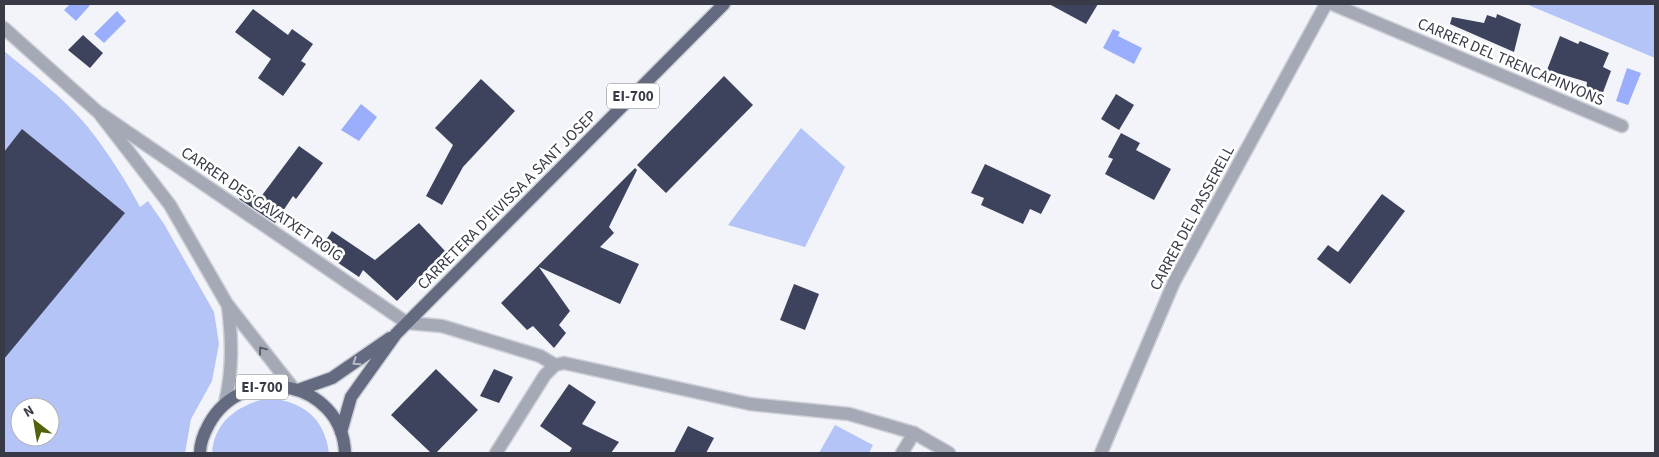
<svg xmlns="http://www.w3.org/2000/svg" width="1659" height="457" viewBox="0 0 1659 457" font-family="'Source Sans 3',sans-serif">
<rect width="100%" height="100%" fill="#f2f4fa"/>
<g fill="#b5c4f7" fill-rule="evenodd">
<polygon points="1526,4 1655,4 1655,58"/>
<path d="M 4,51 C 32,74 64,98 87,126 C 107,151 125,179 140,207 L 148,201 L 164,224 L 214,312 L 219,344 L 212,381 L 191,419 L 185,453 L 4,453 ZM 20,407 L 50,407 L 50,437 L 20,437 Z"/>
<polygon points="801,128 845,167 805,247 728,225"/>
<path d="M 269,398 C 303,402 324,417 329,453 L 212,453 C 214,421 239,404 269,398 Z"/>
<polygon points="835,425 873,445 869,453 819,453"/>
</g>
<g fill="#9aaefc">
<polygon points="70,4 91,4 76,21 64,10"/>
<polygon points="117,11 126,21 104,43 94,34"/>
<polygon points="1113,29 1120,32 1118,36 1142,48 1134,64 1103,48"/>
<polygon points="1627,68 1641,73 1628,105 1616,101"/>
<polygon points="361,104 377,117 359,141 341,130"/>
</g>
<g fill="#3d435c">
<polygon points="1049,4 1098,4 1086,24"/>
<polygon points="253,9 288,35 292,29 313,44 301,61 306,64 283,96 258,78 271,59 235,32"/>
<polygon points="1497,14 1521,24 1514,52 1450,24 1452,17 1484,23 1487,15 1496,18"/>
<polygon points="83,35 103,53 90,68 68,50"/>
<polygon points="1560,36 1578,44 1580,41 1609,53 1603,67 1611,71 1602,95 1586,90 1587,82 1547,70"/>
<polygon points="724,76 753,105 666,193 637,165"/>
<polygon points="481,79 515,111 463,167 442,205 426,196 453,145 435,128"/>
<polygon points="1116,94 1134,105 1119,130 1101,119"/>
<polygon points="22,129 125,213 4,359 4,152"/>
<polygon points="1121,133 1140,143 1136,150 1171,169 1154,200 1105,174 1113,159 1108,157"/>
<polygon points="299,146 323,163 296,199 293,196 275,223 239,199 246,188 260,198"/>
<polygon points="985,164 1051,195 1041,214 1030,209 1023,224 981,205 984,198 971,193"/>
<polygon points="635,168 637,170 609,227 614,233 600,247 639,264 620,304 539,267 570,311 559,325 566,333 554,348 533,326 527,330 501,303"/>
<polygon points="1382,194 1405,211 1350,284 1317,259 1328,245 1338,252"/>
<polygon points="419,223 445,251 397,301 363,270 359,277 319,250 332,231 375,260"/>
<polygon points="794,284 819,294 805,330 780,320"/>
<polygon points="436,369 478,410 436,453 431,453 391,415"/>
<polygon points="494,369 513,377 499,403 480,396"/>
<polygon points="569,384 596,402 582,424 619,442 611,453 569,453 572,448 540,426"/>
<polygon points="688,426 714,438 706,453 674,453"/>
</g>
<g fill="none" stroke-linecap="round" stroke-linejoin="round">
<defs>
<g id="minor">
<polyline points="1332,4 1622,126"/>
<polyline points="101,114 407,323 442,326 540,356 555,365"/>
<polyline points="902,453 914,433"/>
<polyline points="1101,453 1174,282 1326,4"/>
</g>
<g id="tertiary">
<polyline points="4,28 99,113 170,205 227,304 293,388"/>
<path d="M 225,403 C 233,369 232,340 228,306"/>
<polyline points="496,453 545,375 555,365 564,363 750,404 849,414 914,433 949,453"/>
</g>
<g id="primary">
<polyline points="298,390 332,378 390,338"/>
<polyline points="341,432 351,397 396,334 724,4"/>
<path d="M 200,453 C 200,443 204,433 209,424 C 243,362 342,380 345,453"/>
</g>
</defs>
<use href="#minor" stroke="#cdcfd6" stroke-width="15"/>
<use href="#tertiary" stroke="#cdcfd6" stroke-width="15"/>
<use href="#primary" stroke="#cdcfd6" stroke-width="15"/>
<use href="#minor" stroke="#a5a9b6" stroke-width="12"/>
<use href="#tertiary" stroke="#a5a9b6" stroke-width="12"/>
<use href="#primary" stroke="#646b81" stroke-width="12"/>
</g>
<defs><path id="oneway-chevron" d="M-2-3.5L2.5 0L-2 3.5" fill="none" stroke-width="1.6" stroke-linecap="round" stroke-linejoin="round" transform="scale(1.25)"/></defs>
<use stroke="#595c68" href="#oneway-chevron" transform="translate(262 350) rotate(-127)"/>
<use stroke="#b9bcc6" href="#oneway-chevron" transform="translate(356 362) rotate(146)"/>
<g text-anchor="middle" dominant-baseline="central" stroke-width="5" stroke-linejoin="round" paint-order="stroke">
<g fill="#fff" stroke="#74767e" stroke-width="1">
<rect x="607" y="83.5" width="52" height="25" rx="4"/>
<rect x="236" y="374.5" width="52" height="25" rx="4"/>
</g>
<g font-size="15" font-weight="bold" fill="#383b47">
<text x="633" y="96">EI-700</text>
<text x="262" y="387">EI-700</text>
</g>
<g font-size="16" fill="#383b47" stroke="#fff">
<text transform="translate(1511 62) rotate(23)">CARRER DEL TRENCAPINYONS</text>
<text transform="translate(507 200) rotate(-45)">CARRETERA D'EIVISSA A SANT JOSEP</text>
<text transform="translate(262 204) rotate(34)">CARRER DES GAVATXET ROIG</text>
<text transform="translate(1192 218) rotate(-62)">CARRER DEL PASSERELL</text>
</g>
</g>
<rect width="1659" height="457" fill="none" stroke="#383b47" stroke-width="10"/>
<g transform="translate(35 422) rotate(329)"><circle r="24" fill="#ffffff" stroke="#afb1b5"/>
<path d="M0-4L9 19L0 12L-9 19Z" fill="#4f630b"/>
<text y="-8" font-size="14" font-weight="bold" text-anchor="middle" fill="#383b47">N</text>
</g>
</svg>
